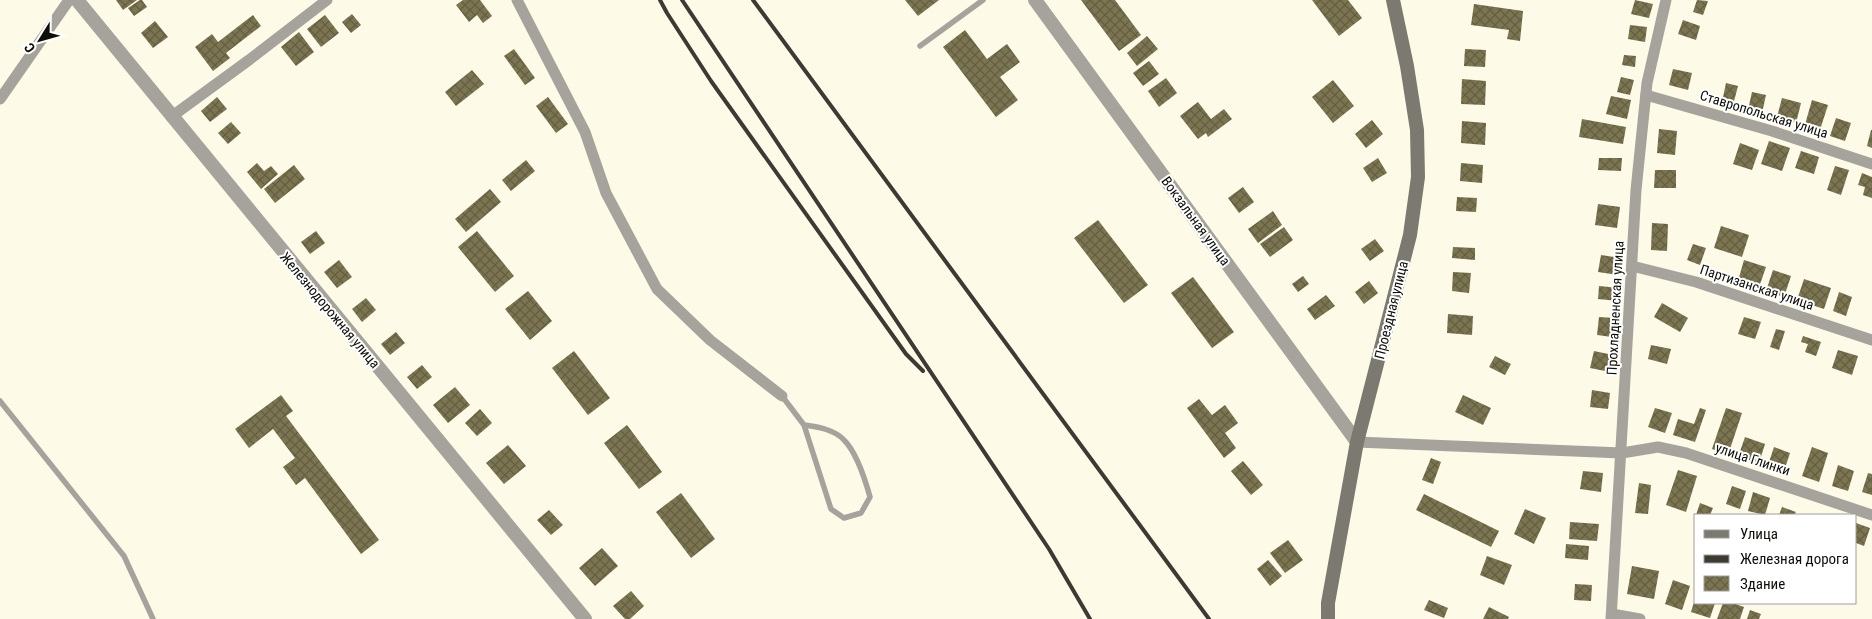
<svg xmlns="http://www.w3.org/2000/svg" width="1872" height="619" viewBox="0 0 1872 619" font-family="'Roboto Condensed',sans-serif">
<defs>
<pattern id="building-cross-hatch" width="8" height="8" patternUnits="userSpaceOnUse" patternTransform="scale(1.25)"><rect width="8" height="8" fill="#7c7552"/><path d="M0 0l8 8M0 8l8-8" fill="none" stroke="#645e42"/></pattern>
</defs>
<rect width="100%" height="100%" fill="#fdfae8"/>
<g fill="url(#building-cross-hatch)">
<polygon points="116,0 137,0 123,10"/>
<polygon points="140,0 142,0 147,7 134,16 128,8"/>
<polygon points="463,0 480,0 492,16 483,23 477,15 469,22 456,5"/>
<polygon points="905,0 939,0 918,16"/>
<polygon points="1081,0 1115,0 1141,35 1119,51"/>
<polygon points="1312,0 1348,0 1362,18 1339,36"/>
<polygon points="1635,0 1653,4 1649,18 1631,14"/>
<polygon points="1697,0 1708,1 1703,15 1693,12"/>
<polygon points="1474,4 1523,11 1520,41 1507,39 1509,30 1471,25"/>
<polygon points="352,14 361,25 351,33 342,22"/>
<polygon points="253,15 261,26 226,53 230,58 213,71 195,47 212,34 218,42"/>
<polygon points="325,15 339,33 321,47 307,29"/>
<polygon points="1683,20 1700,26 1696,40 1678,34"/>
<polygon points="155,21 168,37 153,48 141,33"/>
<polygon points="1630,25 1647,27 1645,42 1628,39"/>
<polygon points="965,30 987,59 1007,44 1020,62 1000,77 1018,100 996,117 943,47"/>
<polygon points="299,32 314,52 296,66 281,47"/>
<polygon points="1147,36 1158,49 1137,66 1127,53"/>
<polygon points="514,49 535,78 525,85 504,56"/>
<polygon points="1465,49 1486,50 1485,67 1464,66"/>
<polygon points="1624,55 1636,56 1635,67 1622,65"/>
<polygon points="1149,61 1159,74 1143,86 1133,73"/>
<polygon points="1673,69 1692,73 1688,90 1669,85"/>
<polygon points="472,70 484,84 456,106 445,92"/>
<polygon points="1621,77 1634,80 1630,95 1617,92"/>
<polygon points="1166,78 1177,93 1159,107 1148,91"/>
<polygon points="1462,79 1486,81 1485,105 1461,104"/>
<polygon points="1333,80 1354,106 1333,123 1312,97"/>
<polygon points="1726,83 1738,86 1733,105 1722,102"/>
<polygon points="1752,92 1766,95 1762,113 1748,110"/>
<polygon points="1611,96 1631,100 1627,119 1606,114"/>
<polygon points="217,97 227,109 210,122 201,111"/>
<polygon points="548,97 568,124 556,133 536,106"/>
<polygon points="1782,98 1801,103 1796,123 1777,117"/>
<polygon points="1812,100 1828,105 1819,133 1804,128"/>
<polygon points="1198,102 1211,119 1224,109 1232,119 1208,137 1206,133 1198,139 1180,116"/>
<polygon points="1836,118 1851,123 1845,141 1830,136"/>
<polygon points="1582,119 1626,127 1623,144 1579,137"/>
<polygon points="1372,120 1383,134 1366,148 1355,134"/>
<polygon points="1462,121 1486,123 1485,145 1461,143"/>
<polygon points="231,122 241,133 228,144 218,133"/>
<polygon points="1659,129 1677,131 1675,155 1657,153"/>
<polygon points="1871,130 1872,130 1872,148 1867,146"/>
<polygon points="1769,141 1790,148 1782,171 1761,164"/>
<polygon points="1740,143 1759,150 1752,170 1733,164"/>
<polygon points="1801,151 1819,157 1814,174 1795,168"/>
<polygon points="1378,158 1387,173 1372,182 1363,168"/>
<polygon points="1599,158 1622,158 1621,171 1598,170"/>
<polygon points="526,160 535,171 511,191 502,180"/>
<polygon points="257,163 264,171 271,166 278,174 261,189 247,172"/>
<polygon points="1461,163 1483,165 1482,183 1460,181"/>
<polygon points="294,165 305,179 275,203 264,189"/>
<polygon points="1835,166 1849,170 1841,195 1827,190"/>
<polygon points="1655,170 1676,170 1676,188 1654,188"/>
<polygon points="1862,173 1872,177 1872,198 1863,195 1865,187 1858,185"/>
<polygon points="1243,187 1254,202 1239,213 1228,198"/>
<polygon points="490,189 501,202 466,232 455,219"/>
<polygon points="1457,197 1477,198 1476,212 1456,211"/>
<polygon points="1598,204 1620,207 1617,228 1595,225"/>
<polygon points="1273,211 1282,225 1258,243 1248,229"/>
<polygon points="1098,220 1148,285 1124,303 1074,238"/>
<polygon points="1652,223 1668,224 1667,251 1651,250"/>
<polygon points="1721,226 1749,235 1742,257 1714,248"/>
<polygon points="1284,227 1293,240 1270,257 1260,244"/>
<polygon points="316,231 325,243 310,254 301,242"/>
<polygon points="477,231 514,276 495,292 458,247"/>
<polygon points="1375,239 1384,251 1370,261 1361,249"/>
<polygon points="1693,244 1706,248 1700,265 1687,260"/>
<polygon points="1453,247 1475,248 1475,260 1452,258"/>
<polygon points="1601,255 1621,258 1618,275 1598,272"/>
<polygon points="339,260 352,277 337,288 324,272"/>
<polygon points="1744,260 1766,267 1759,287 1738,281"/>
<polygon points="1773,270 1791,276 1784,297 1766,291"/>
<polygon points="1453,272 1471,273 1469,293 1452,291"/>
<polygon points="1303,276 1309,284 1298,292 1292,284"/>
<polygon points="1193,277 1234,332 1212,348 1171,293"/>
<polygon points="1804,279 1831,288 1824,309 1797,300"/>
<polygon points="1369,281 1378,293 1364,304 1355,292"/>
<polygon points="1599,286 1619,288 1618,301 1598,299"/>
<polygon points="528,291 552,321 530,340 505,309"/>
<polygon points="1839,292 1852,297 1846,316 1833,311"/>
<polygon points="1326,295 1335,306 1315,320 1307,309"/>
<polygon points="366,298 376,310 362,322 352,309"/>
<polygon points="1662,303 1688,318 1680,332 1654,317"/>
<polygon points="1448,314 1473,316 1472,335 1447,333"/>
<polygon points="1599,317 1614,318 1612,337 1597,335"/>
<polygon points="1744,317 1761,322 1755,339 1738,334"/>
<polygon points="1776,329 1785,331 1779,350 1770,347"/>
<polygon points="396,332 405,343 390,355 381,344"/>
<polygon points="1803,336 1821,342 1816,356 1805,352 1808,344 1801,342"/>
<polygon points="1651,345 1671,349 1667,364 1648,359"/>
<polygon points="1838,350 1858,356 1852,375 1832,368"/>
<polygon points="574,351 610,398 588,415 552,368"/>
<polygon points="1594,351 1613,355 1610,372 1590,368"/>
<polygon points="1495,356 1511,364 1505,375 1489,367"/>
<polygon points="422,365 432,377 417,389 407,377"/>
<polygon points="455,387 470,405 448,423 433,405"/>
<polygon points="1592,390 1610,393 1608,409 1590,407"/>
<polygon points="281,395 293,411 286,416 379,540 361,554 305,478 296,485 283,467 295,458 273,429 249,448 235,429"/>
<polygon points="1463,395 1491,408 1483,425 1455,412"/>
<polygon points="1199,399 1212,415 1225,405 1238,423 1225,433 1236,448 1224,458 1187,408"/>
<polygon points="1655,408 1672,413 1665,433 1648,427"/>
<polygon points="1700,408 1706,410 1695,442 1673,435 1678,419 1694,424"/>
<polygon points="1726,408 1742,413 1728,455 1712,449"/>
<polygon points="480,409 492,423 477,436 465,423"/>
<polygon points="627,425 662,472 639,489 604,443"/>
<polygon points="1745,437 1765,444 1759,463 1738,457"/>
<polygon points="508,445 526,466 504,484 486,463"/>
<polygon points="1774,447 1790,453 1784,471 1768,465"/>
<polygon points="1812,447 1828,453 1819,482 1802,476"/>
<polygon points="1431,458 1441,462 1433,484 1422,480"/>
<polygon points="1243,461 1263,485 1251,495 1231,471"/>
<polygon points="1838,465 1854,471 1848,491 1832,486"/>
<polygon points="1678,470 1697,476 1686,512 1666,505"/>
<polygon points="1583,471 1603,473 1601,492 1580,489"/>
<polygon points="1868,473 1872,474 1872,495 1862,492"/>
<polygon points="1639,483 1651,485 1648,514 1635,513"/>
<polygon points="1732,486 1746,491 1740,509 1726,504"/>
<polygon points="1753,492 1770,498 1765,515 1748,511"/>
<polygon points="681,493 715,539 691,558 656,512"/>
<polygon points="1424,494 1499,531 1491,547 1416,510"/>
<polygon points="1700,503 1713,508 1710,515 1696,515"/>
<polygon points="1782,507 1796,512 1794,515 1779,515"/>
<polygon points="1525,509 1546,518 1534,544 1514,534"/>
<polygon points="549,510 563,525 551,535 537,520"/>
<polygon points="1570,522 1599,524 1597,541 1569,539"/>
<polygon points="1856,523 1870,528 1864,546 1856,543"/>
<polygon points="1288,540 1303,560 1285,573 1270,553"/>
<polygon points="1566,544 1589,546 1588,560 1565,558"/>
<polygon points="602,548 618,566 595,586 579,568"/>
<polygon points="1487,556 1512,565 1504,585 1480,575"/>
<polygon points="1268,560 1282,576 1270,586 1257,569"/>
<polygon points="1632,566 1659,571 1654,599 1627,594"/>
<polygon points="1673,580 1690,586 1682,610 1665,604"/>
<polygon points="1575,584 1592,585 1591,601 1574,600"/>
<polygon points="631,591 644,606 630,619 625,619 613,606"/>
<polygon points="1695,599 1696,603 1715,603 1710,618 1691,612"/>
<polygon points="1429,600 1448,608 1444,618 1424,610"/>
<polygon points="1723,603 1733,603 1744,607 1740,619 1717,619"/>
<polygon points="1489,607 1509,617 1508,619 1483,619"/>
<polygon points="1750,610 1761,614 1759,619 1747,619"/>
</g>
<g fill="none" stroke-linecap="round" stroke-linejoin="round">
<g stroke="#a5a39c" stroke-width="5.5">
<polyline points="920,46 983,0"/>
<path d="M 782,396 L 804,425 L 831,509 L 844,518 L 861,513 L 870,497 C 865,479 857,453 844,440 C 834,429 817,427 804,425"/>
<polyline points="0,401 124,556 153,619"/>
</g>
<g stroke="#a5a39c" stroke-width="11">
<polyline points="517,0 585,132 606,193 657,289 710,340 782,396"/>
<polyline points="1646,95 1772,131 1872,164"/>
<polyline points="0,99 69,0"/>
<polyline points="171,117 249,60 327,0"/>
<polyline points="1632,266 1696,282 1872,340"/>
<polyline points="1357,442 1622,453 1658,447 1686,453 1872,515"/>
<polyline points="1612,614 1640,619"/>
<polyline points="1611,619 1636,190 1647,83 1666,0"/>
</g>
<g stroke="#a5a39c" stroke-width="14">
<polyline points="77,0 585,619"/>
<polyline points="1035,0 1357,442"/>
</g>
<polyline stroke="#7c7a70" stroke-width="14" points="1328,619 1328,603 1357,442 1410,235 1418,177 1417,130 1407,66 1393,0"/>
<g stroke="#3c3a33" stroke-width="4">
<polyline points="660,0 667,13 711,81 906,354 923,371"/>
<polyline points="682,0 1049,549 1090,619"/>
<polyline points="753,0 1209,619"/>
</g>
</g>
<g text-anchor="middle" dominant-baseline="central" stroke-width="4" stroke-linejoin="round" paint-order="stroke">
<g font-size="14" fill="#0e0d08" stroke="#fff">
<text transform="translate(1764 114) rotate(17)">Ставропольская улица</text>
<text transform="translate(1196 221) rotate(54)">Вокзальная улица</text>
<text transform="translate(1757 287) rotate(18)">Партизанская улица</text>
<text transform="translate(1615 308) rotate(-87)">Прохладненская улица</text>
<text transform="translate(330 310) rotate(50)">Железнодорожная улица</text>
<text transform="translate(1391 310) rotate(-76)">Проездная улица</text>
<text transform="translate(1753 459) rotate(18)">улица Глинки</text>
</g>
</g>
<rect x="1694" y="514" width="162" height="90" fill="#ffffff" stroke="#9f9e9c"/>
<rect x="1704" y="530" width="25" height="8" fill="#7c7a70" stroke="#9f9e9c"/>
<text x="1740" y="539" font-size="15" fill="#0e0d08">Улица</text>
<rect x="1704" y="555" width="25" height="8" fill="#3c3a33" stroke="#9f9e9c"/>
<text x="1740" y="564" font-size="15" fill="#0e0d08">Железная дорога</text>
<rect x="1704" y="576" width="25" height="15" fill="url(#building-cross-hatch)" stroke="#9f9e9c"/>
<text x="1740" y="589" font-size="15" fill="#0e0d08">Здание</text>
<g transform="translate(40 40) rotate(233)" stroke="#ffffff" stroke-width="4" paint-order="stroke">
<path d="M0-4L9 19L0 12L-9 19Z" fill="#0e0d08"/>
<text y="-8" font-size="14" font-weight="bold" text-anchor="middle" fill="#0e0d08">С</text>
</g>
</svg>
